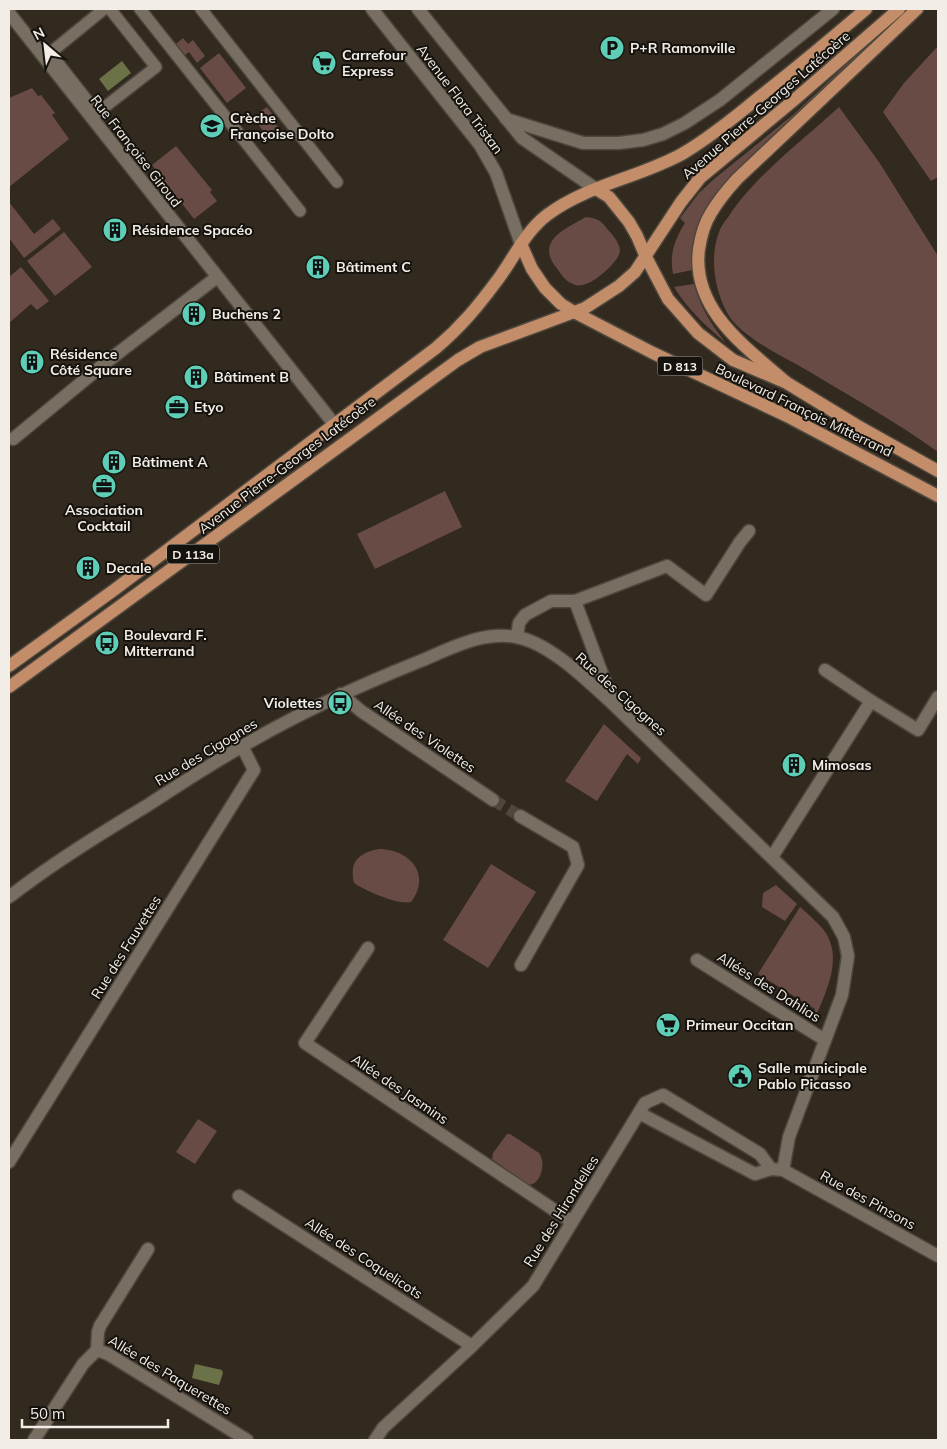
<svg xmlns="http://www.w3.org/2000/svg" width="947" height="1449" viewBox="0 0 947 1449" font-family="Mulish,sans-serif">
<rect width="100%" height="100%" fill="#32291f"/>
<g fill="#694b45">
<path d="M 892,21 L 895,24 L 704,214 C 694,235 692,247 692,270 L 673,274 C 669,254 675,239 685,223 L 680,218 L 699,193 L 714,179 L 794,114 Z"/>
<polygon points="183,38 188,44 193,40 205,56 197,63 189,52 185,55 176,44"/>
<polygon points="938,46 938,177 931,181 883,112 904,83"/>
<polygon points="219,53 246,88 227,103 200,68"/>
<polygon points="32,88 38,96 41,95 55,113 52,115 69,139 9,187 9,98"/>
<polygon points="267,107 273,115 270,117 278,127 266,135 255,120 260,116 258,113"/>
<path d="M 839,107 L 879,162 L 938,256 L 938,452 C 895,421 848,395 803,368 C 780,355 744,338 729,316 C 715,293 709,258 719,232 C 721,226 725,221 729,216 C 754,177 804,139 839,107 Z"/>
<polygon points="176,146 212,190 210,192 217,201 194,219 152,165"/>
<polygon points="9,202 34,234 53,219 61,229 24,258 9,238"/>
<path d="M 586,217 C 597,218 602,221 608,230 C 613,235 619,242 620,250 C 620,261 596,281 586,284 C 581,286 575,286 571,283 C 564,280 560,272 555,266 C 536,240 567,228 586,217 Z"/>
<polygon points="64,232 92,267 55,296 27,261"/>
<polygon points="21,267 49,301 37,310 31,304 9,323 9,277"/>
<path d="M 694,284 C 700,307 711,324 726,343 C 706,326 688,310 674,287 Z"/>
<polygon points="445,491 462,527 375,569 357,534"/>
<polygon points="604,724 641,758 638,764 627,754 597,801 565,781"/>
<path d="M 379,849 C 409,849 432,874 411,902 C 397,905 366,891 354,883 C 349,862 358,853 379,849 Z"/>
<polygon points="491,864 536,892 488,968 443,940"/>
<polygon points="776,885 797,904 785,921 762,907 763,893"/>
<path d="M 800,907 C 808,914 816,921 823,929 C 844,956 827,989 816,1016 L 812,1016 L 815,1009 L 758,974 Z"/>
<polygon points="198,1119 217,1131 195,1164 176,1152"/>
<path d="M 507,1134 L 510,1134 L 539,1153 C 546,1162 542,1183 529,1185 L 492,1159 L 493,1153 Z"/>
</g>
<g fill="#6c7247">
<polygon points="122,61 131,73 108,91 99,79"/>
<polygon points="195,1364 222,1370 223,1373 219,1385 192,1378"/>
</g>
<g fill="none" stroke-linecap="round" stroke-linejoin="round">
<polyline stroke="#4f463d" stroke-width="12" stroke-dasharray="12 6" stroke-linecap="butt" points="493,800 520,816"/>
<defs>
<g id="pedestrian">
<polyline points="104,9 50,53 97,113 156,67 110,9"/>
<polyline points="140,9 300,211"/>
<polyline points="201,9 337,182"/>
</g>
<g id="minor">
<polyline points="372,9 480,145 496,173 521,244"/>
<polyline points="418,9 522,138 596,189"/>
<polyline points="9,13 334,424"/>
<polyline points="506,119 583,143 619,143 643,140 663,134 685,123 720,100 833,9"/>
<polyline points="13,439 104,364 217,277"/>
<polyline points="575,601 613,703"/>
<polyline points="517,637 519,623 525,615 551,601 575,601 667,566 706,595 740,542 749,531"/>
<polyline points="825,670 871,701"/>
<polyline points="341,694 361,711 493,800"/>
<polyline points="520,816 573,847 578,865 521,965"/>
<polyline points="772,857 871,701 918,730 938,697"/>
<path d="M 9,897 C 53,863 100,834 148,805 C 179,785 209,765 241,747 C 297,714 358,686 418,662 C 450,649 481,631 516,637 C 549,642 590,683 614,705 L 833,917 L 844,937 L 848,956 L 842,995 L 789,1137 L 783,1170"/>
<polyline points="368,948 305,1043 572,1222"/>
<polyline points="697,960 825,1040"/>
<polyline points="639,1113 755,1174 771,1169 783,1170 938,1256"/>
<polyline points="9,1162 254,770 242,746"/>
<polyline points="239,1196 472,1346"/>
<polyline points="97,1350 108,1354 247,1440"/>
<polyline points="97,1350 98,1332 100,1326 148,1249"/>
<polyline points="34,1440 83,1364 97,1350"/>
<polyline points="375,1440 383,1428 472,1346 533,1286 645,1103 663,1095 760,1154 771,1169"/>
</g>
<g id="primary">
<polyline points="596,189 609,197 629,222 637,236 646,257 668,299 698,333 733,360 787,383 856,425 938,471"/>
<polyline points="521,244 532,269 545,288 561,304 574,312 653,353 787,416 938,496"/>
<path d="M 787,383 C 747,348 691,310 699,249 C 701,236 704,224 711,213 C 718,201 727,190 737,179 L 917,9"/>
<path d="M 9,666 L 114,590 L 436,348 C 462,326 479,305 499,278 C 515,256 525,232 547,215 C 587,185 638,178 682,154 C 709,138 734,118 758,98 C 795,69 831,39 866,9"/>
<polyline points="9,687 458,360 480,347 585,308 619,286 635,272 681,202 700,178 794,100 899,9"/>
</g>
</defs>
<use href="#pedestrian" stroke="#4d473d" stroke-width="14"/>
<use href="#minor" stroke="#4d473d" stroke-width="15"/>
<use href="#primary" stroke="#4d473d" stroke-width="15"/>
<use href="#pedestrian" stroke="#786e62" stroke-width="11"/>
<use href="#minor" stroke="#786e62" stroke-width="12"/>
<use href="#primary" stroke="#c28d68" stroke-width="12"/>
</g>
<defs>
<symbol id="parking-disc" viewBox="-11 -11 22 22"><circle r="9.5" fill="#5eceb7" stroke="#16130e"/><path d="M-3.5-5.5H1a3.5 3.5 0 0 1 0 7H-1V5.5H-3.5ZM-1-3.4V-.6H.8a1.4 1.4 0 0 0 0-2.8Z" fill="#111"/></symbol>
<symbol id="supermarket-disc" viewBox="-11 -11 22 22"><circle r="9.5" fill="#5eceb7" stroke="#16130e"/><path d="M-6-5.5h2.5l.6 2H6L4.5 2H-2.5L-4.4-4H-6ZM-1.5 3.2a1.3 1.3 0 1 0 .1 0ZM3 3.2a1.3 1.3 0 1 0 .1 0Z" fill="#111"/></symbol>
<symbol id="school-disc" viewBox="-11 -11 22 22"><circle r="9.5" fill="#5eceb7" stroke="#16130e"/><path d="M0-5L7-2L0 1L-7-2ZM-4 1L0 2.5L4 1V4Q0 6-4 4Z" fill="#111"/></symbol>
<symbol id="building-disc" viewBox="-11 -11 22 22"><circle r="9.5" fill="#5eceb7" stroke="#16130e"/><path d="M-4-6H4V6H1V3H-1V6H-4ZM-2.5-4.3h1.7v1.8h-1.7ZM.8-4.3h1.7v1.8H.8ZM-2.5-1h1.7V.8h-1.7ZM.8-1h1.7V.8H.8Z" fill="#111"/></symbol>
<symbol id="office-disc" viewBox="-11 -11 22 22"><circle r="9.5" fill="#5eceb7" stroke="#16130e"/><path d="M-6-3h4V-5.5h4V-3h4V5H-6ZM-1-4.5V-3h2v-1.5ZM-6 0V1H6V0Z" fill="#111"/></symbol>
<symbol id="bus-disc" viewBox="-11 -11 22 22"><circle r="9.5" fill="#5eceb7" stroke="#16130e"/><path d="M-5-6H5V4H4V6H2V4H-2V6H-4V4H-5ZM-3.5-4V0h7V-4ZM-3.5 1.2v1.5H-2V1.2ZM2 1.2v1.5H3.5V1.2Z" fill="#111"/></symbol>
<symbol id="civic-disc" viewBox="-11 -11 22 22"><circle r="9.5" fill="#5eceb7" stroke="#16130e"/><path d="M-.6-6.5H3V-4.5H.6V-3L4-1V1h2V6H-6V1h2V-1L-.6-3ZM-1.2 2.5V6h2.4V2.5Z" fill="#111"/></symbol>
</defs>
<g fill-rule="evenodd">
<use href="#parking-disc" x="598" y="34" width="28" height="28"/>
<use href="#supermarket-disc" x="310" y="49" width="28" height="28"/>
<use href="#school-disc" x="198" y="112" width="28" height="28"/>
<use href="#building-disc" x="101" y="216" width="28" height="28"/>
<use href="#building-disc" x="304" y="253" width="28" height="28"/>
<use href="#building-disc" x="180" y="300" width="28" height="28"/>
<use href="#building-disc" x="18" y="348" width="28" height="28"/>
<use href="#building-disc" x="182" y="363" width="28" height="28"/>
<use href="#office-disc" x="163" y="393" width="28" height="28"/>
<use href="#building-disc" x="100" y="448" width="28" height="28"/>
<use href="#office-disc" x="90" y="472" width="28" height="28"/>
<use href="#building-disc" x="74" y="554" width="28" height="28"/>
<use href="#bus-disc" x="93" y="629" width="28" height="28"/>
<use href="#bus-disc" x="326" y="689" width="28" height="28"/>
<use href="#building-disc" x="780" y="751" width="28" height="28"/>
<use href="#supermarket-disc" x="654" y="1011" width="28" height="28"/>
<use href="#civic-disc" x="726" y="1062" width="28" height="28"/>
</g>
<g text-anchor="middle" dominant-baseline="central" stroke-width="4" stroke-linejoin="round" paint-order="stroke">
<g fill="#16130e" stroke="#b0aca5" stroke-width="1">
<rect x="657.5" y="356.5" width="45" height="19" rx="4"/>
<rect x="167" y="544.5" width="52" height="19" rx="4"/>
</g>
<g font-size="12" font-weight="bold" fill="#f2ede6">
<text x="680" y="366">D 813</text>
<text x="193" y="554">D 113a</text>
</g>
<g font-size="14" font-weight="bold" fill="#f2ede6" stroke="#16130e" text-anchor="start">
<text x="630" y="48">P+R Ramonville</text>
<text x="342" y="55">Carrefour<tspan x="342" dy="16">Express</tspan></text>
<text x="230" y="118">Crèche<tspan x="230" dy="16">Françoise Dolto</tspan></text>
<text x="132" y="230">Résidence Spacéo</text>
<text x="336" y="267">Bâtiment C</text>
<text x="212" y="314">Buchens 2</text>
<text x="50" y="354">Résidence<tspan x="50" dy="16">Côté Square</tspan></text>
<text x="214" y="377">Bâtiment B</text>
<text x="194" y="407">Etyo</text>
<text x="132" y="462">Bâtiment A</text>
<text x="104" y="510" text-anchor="middle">Association<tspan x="104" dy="16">Cocktail</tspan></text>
<text x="106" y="568">Decale</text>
<text x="124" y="635">Boulevard F.<tspan x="124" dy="16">Mitterrand</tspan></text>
<text x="322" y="703" text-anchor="end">Violettes</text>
<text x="812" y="765">Mimosas</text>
<text x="686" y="1025">Primeur Occitan</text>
<text x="758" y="1068">Salle municipale<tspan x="758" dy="16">Pablo Picasso</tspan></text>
</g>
<g font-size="14" fill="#f2ede6" stroke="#16130e">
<text transform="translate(460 99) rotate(53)">Avenue Flora Tristan</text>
<text transform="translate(766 105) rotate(-41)">Avenue Pierre-Georges Latécoère</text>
<text transform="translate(136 151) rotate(52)">Rue Françoise Giroud</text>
<text transform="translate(804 410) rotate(26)">Boulevard François Mitterrand</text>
<text transform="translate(287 465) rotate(-37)">Avenue Pierre-Georges Latécoère</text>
<text transform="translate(621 694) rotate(42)">Rue des Cigognes</text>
<text transform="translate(425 736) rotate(34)">Allée des Violettes</text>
<text transform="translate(206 752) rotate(-31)">Rue des Cigognes</text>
<text transform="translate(126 947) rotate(-58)">Rue des Fauvettes</text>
<text transform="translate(769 987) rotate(32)">Allées des Dahlias</text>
<text transform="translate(400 1089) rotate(34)">Allée des Jasmins</text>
<text transform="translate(868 1200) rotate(29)">Rue des Pinsons</text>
<text transform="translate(561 1211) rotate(-58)">Rue des Hirondelles</text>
<text transform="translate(364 1258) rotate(33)">Allée des Coquelicots</text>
<text transform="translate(170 1375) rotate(31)">Allée des Paquerettes</text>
</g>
</g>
<rect width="947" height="1449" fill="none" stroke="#f2ede6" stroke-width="20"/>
<g transform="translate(45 45) rotate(332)" stroke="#16130e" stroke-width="4" paint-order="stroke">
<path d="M0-4L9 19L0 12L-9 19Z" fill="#f2ede6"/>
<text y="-8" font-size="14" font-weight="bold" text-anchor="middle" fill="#f2ede6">N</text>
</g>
<path d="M22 1419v8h146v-8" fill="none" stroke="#f2ede6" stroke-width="2.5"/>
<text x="30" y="1419" font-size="15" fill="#f2ede6" stroke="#16130e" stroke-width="4" paint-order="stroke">50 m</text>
</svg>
